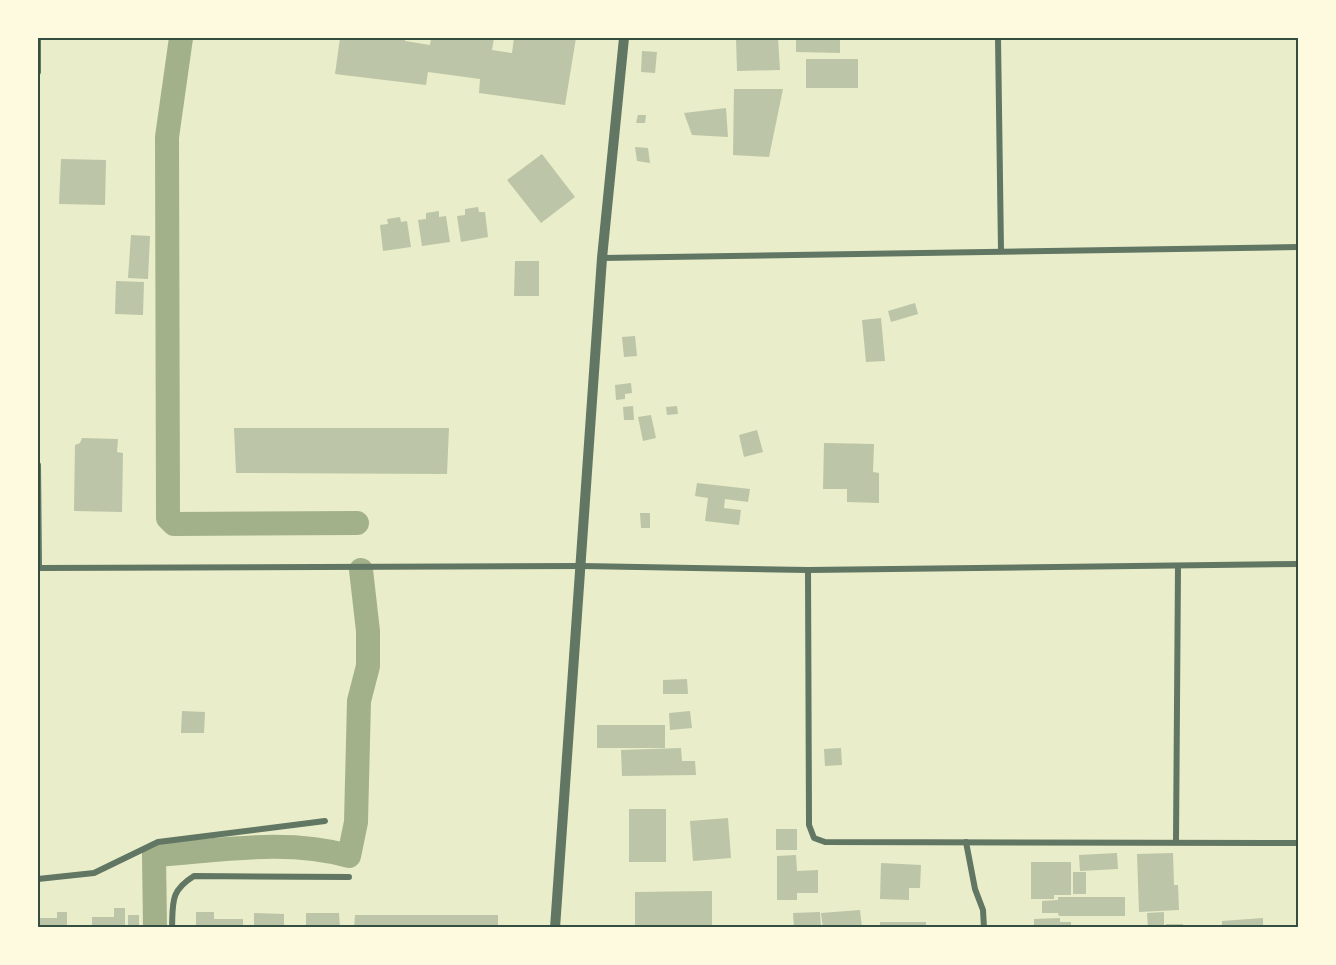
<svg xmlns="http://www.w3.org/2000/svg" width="1336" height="965" viewBox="0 0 1336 965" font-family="'Public Sans',sans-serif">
<rect width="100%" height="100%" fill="#e9edc9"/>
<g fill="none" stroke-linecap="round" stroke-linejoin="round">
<g stroke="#a3b18a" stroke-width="24">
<polyline points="181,38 167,137 168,518 174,524 357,523"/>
<path d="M 155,928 L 154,855 C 218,851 286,838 349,856 L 356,822 L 359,701 L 368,666 L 368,631 L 361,570"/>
</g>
</g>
<g fill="#bcc5a7">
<polygon points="340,38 405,38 405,41 430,45 431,38 494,38 492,50 512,53 514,38 576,38 565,105 479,93 480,79 428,72 426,85 335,74"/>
<polygon points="736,38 778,38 780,70 737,71"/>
<polygon points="796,38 840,38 840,53 796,52"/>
<polygon points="642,51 657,52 655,73 641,72"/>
<rect x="806" y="59" width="52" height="29"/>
<polygon points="734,89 783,89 769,157 733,155"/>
<polygon points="726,108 728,137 692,135 684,113"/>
<polygon points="638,115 646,115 645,123 636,123"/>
<polygon points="635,147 648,148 650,163 637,161"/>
<polygon points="542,154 575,197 541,223 507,180"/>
<polygon points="61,159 106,160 105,205 59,204"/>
<polygon points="478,207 479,212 485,212 488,237 461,242 457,216 465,215 465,209"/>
<polygon points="439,211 439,217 446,216 450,242 422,246 418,220 426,219 426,213"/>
<polygon points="400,217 401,222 407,221 411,247 383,251 380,225 388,224 387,219"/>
<polygon points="131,235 150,236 148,279 128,278"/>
<polygon points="515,261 539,261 539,296 514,296"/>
<polygon points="116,281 144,282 143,315 115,314"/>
<polygon points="915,303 918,314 891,322 888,311"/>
<polygon points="881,318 885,361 866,362 862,320"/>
<polygon points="635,336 637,356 624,357 622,337"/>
<polygon points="631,383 632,393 625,394 625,399 616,400 615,385"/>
<polygon points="633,406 634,420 624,420 623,407"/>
<polygon points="677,406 678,414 667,415 666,407"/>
<polygon points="651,415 656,438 643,441 638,417"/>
<polygon points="234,428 449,428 447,474 236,473"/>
<polygon points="757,430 763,452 744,457 739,435"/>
<polygon points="82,438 118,439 117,452 123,453 122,512 74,511 75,445 80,443"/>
<polygon points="824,443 874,444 873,472 879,473 879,503 847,502 847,489 823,489"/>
<polygon points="697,483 750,489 748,502 725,499 724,508 741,510 739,525 705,521 708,498 695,496"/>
<polygon points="640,513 650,513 650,528 641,528"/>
<polygon points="687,679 688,694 663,694 663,680"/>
<polygon points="182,711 205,712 204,733 181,733"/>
<polygon points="690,711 692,728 670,730 669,713"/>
<rect x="597" y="725" width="68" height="23"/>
<polygon points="681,748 682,761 695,761 696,775 622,776 621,750"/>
<polygon points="841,748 842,765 825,766 824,749"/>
<rect x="629" y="809" width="37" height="53"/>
<polygon points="728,818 731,858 693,861 690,821"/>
<rect x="776" y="829" width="21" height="21"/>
<polygon points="1117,853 1118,869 1080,871 1079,855"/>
<polygon points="1173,853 1174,885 1178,885 1179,910 1139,912 1137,854"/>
<polygon points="796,855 797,871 818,870 818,893 797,893 797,900 777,900 777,856"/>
<polygon points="1031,862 1071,862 1071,895 1054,895 1054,899 1031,899"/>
<polygon points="881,863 921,865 920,888 909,888 909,900 880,899"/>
<rect x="1073" y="872" width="13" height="22"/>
<polygon points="712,891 712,928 635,928 635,892"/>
<polygon points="1058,897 1125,897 1125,916 1059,916 1058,913 1042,913 1042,901 1058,900"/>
<polygon points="114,908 125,908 125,928 92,928 92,917 114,917"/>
<polygon points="860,910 862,928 823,928 821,913"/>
<polygon points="57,912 67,912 67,928 38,928 38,918 57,918"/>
<polygon points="196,912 214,912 214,919 243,919 243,928 196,928"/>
<polygon points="820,912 821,928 794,928 793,913"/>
<polygon points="1164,912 1164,928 1148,928 1147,913"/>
<polygon points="254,913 284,914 284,928 254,928"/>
<polygon points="306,913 339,913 340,928 306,928"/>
<rect x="128" y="915" width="11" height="13"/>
<polygon points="355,915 498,915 498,928 354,928"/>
<polygon points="1060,918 1060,922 1071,922 1071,928 1034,928 1034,919"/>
<polygon points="1263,918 1263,928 1222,928 1222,921"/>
<rect x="880" y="922" width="46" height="6"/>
<rect x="1166" y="924" width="17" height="4"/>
</g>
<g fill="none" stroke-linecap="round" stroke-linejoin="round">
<g stroke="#617663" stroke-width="6">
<polyline points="998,38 1001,251"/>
<polyline points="38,72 38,38"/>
<polyline points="602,258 1298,247"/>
<polyline points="38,465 39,568"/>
<polyline points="38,568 582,566 808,570 1298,564"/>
<polyline points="808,570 809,825 814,838 825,842 1298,843"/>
<polyline points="966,842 975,889 983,910 984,928"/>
<polyline points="1176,842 1178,566"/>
<polyline points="38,879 94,873 158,842 325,821"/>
<path d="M 172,928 C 173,902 170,891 194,876 L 349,877"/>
</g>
<polyline stroke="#617663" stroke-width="10" points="555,928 602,258 624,38"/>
</g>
<rect width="1336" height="965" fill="none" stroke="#fefae0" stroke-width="78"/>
<rect x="39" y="39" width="1258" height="887" fill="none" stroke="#344e41" stroke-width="2"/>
</svg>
